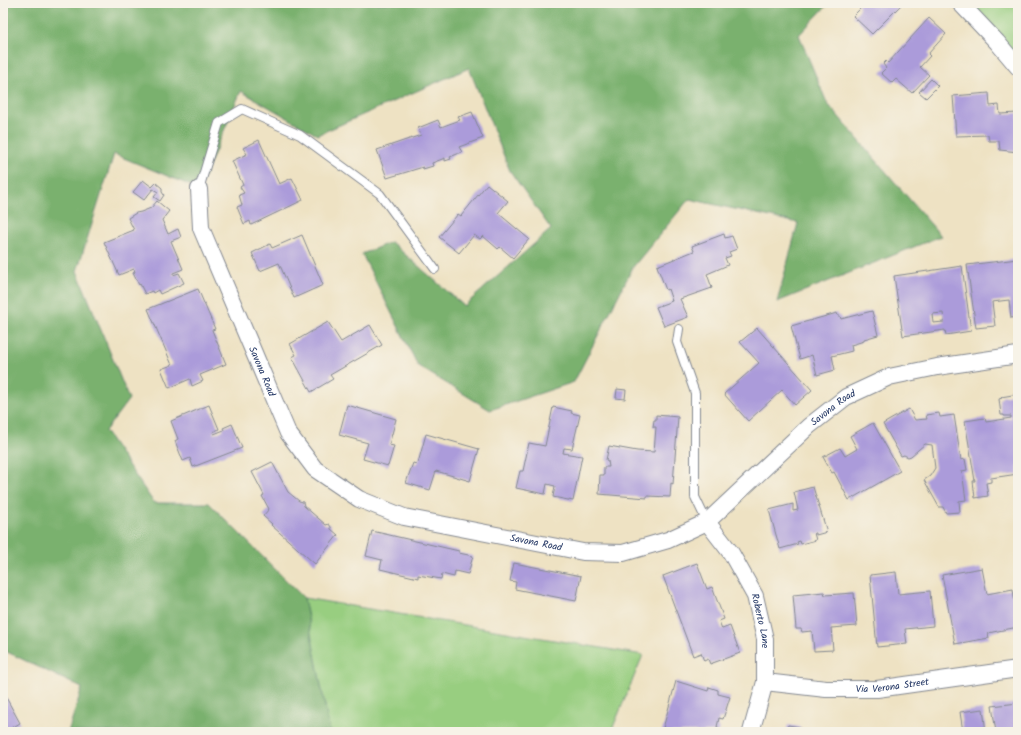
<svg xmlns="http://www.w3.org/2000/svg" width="1021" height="735" viewBox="0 0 1021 735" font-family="Kalam,sans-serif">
<rect width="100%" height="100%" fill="#f7f3e8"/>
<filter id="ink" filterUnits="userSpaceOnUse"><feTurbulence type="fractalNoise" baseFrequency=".025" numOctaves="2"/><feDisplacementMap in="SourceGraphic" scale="8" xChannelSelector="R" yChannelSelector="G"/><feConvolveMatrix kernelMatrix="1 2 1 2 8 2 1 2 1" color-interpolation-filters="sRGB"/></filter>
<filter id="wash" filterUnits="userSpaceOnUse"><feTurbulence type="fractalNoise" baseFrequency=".012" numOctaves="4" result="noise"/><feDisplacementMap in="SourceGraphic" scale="16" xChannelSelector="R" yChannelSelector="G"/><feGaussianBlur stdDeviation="0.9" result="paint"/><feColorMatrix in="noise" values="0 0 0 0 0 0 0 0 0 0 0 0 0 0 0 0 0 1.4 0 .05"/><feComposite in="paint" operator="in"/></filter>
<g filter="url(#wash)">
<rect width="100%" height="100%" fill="#eee2c3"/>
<g fill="#98ce80" stroke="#5a7e6f">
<polygon points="960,3 1018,3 1018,67"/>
<polygon points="304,598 643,655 611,732 330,732"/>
</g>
<polygon fill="#7ab16e" stroke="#4a7066" points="3,3 829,3 799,35 827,103 941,236 777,302 798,223 689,199 633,267 574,382 490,410 418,366 362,254 391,242 464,306 551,229 510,171 469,68 317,135 241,91 199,189 114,154 77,271 129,399 105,431 154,503 209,503 304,598 330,732 68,732 82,688 3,650"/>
<g id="blocks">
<g fill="#ab9bda" fill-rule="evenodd">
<polygon points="858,3 903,3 872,34 853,16 860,9"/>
<polygon points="929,18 946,34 928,54 930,56 920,67 929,75 912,93 896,79 892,83 881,73 886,68 883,64 886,61 888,63"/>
<polygon points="931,79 938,86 926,98 919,92"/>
<polygon points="989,93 990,106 999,105 1000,114 1018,113 1018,152 1000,150 999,141 989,141 988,135 956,136 953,96"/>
<polygon points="472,112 483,138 459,147 462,152 450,157 451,159 445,161 445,158 432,163 433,166 423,169 423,167 387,178 377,150 421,135 418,128 438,120 441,127 460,120 458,117"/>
<polygon points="259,140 279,184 292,178 303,200 251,225 250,221 244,224 237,207 242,205 239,195 244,193 240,187 243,185 232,161 247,154 243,148"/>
<polygon points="143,180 152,187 156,183 162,188 162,192 164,195 160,201 154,197 158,192 153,189 144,200 133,192"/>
<polygon points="487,184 508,201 498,213 529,239 513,258 500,247 498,249 483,236 480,239 474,235 459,253 439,237 458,214 461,216"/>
<polygon points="157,201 169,211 162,220 168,234 178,229 181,237 171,241 183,269 173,273 173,275 179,273 184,283 160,294 158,290 153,293 152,291 145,294 140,284 139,285 133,273 135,272 134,269 119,275 104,242 134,230 128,218 136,213 141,212 151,208"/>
<polygon points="724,234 725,238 732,236 737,249 729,252 731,256 725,258 728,265 707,274 712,288 680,299 688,317 664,326 656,307 672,301 668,289 666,290 657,266 694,251 692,246"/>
<polygon points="302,235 323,285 294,298 279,263 260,271 252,253 270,244 272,248"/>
<polygon points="1018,259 1018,317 1011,318 1009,300 992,302 995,326 976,328 967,265"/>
<path d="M 962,266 L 971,331 L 946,335 L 945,330 L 903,336 L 894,276 ZM 943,313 L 944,322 L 933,323 L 932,314 Z"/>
<polygon points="198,289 215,329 212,330 226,364 200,375 203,381 192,386 190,379 169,388 161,369 172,365 148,309"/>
<polygon points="872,311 878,335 864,339 864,341 851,345 852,351 832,356 835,370 817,375 812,355 800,359 791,326 837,313 838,316 840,316 841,319"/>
<polygon points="328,322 341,342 370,325 382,345 330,375 333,379 311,392 292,357 296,355 290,344"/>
<polygon points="757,328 812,390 795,405 782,390 748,421 724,394 759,363 740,342"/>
<polygon points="617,389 626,390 625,399 616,398"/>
<polygon points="1018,394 1018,474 991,478 991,482 986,483 988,496 975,498 973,481 975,481 965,421 985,418 986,422 1011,418 1011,416 1004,416 1004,415 1001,415 999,399 1002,398 1001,397"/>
<polygon points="209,405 219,429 213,432 214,434 224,430 223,428 232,424 242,448 193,467 190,458 183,461 175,441 178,439 171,421"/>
<polygon points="347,405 396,419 389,445 394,446 388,466 363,459 368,443 339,435"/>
<polygon points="553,407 572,411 571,413 580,415 572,449 564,448 563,453 582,456 573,501 553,497 555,486 547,484 545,494 516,488 520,471 523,471 529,443 545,446"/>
<polygon points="909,409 915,420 927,419 926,415 939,413 940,417 954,415 961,460 965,459 967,470 962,471 966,500 959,501 960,512 946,513 943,507 939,507 924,480 930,476 935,468 932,445 925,444 911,456 908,457 904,455 901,456 883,424"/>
<polygon points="656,415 678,417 673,484 671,483 670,497 647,496 647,498 599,494 600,475 604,475 604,467 609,467 608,461 606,460 609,446 637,451 654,452 656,427 653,427 654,420 656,420"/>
<polygon points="873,423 900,471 849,500 834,472 832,473 823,457 840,448 845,456 857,449 850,436"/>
<polygon points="426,434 479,449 470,481 436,471 430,490 406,483 413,463 416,464 417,462 418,463"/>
<polygon points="272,462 288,492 299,501 303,502 304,506 326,525 329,524 331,527 331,529 338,535 315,564 271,525 272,524 263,516 269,509 262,496 264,495 252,472"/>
<polygon points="813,487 827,532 816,535 816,533 814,533 816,540 801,544 800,541 797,542 798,544 780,549 769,510 793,504 793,511 798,510 794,492"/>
<polygon points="372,531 459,551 459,553 473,556 468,574 455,571 454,577 442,574 441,579 418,575 418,578 380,569 382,560 366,556"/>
<polygon points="514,563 581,576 576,601 515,589 516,582 510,581"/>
<polygon points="697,563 707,589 712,587 724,619 719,621 722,629 730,626 740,653 710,664 708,659 704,661 701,653 693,656 663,576"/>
<polygon points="982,568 987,594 1013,589 1018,627 988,633 989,638 955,644 942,575"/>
<polygon points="896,572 898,594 930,591 933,626 905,629 907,644 877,647 870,575"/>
<polygon points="824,592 825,595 854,593 857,626 831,628 833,650 814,651 812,631 802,632 801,629 796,629 793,595"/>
<polygon points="676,681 708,691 709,687 718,690 718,694 730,697 723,719 719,718 717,727 719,728 718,732 662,732"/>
<polygon points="3,692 20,723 5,732 3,732"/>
<polygon points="1018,703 1018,732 996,732 992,706"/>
<polygon points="983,709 986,732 963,732 960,712"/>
<polygon points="788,725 800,727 799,729 811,732 786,732"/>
</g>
</g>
</g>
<g filter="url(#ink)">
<use href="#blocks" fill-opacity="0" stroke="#848890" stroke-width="1"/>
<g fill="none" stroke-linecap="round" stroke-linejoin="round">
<defs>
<g id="lane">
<polyline points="199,189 219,123 242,109 300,135 380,194 435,269"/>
<polyline points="679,329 677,342 695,393 695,497 707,522"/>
</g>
<g id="street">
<polyline points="960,3 997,42 1018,67"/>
<path id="s1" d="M 199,189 L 201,228 L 288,433 L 315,469 L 359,499 L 404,517 L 583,552 L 623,553 L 668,540 L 707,522 L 809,426 L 846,397 L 889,377 L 937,367 L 1018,355"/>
<path id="s2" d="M 707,522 L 731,553 L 755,596 L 765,639 L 765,682 L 751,732"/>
<path id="s3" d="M 765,682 L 826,689 L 877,689 L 1018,669"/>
</g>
</defs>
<use href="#lane" stroke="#848890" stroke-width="10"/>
<use href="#street" stroke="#848890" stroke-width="18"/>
<use href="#lane" stroke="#fff" stroke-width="8"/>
<use href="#street" stroke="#fff" stroke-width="16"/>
</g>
</g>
<g text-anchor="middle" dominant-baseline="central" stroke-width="3" stroke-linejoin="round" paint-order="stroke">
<g font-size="10" fill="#1b2f5e" stroke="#f7f3e8">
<text stroke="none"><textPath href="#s1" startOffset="195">Savona Road</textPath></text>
<text stroke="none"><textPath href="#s1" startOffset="891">Savona Road</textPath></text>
<text stroke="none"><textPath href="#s1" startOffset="543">Savona Road</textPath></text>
<text stroke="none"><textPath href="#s2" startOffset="114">Roberto Lane</textPath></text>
<text stroke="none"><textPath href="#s3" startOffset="128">Via Verona Street</textPath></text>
</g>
</g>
<rect width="1021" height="735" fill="none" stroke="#f7f3e8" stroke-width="16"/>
</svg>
